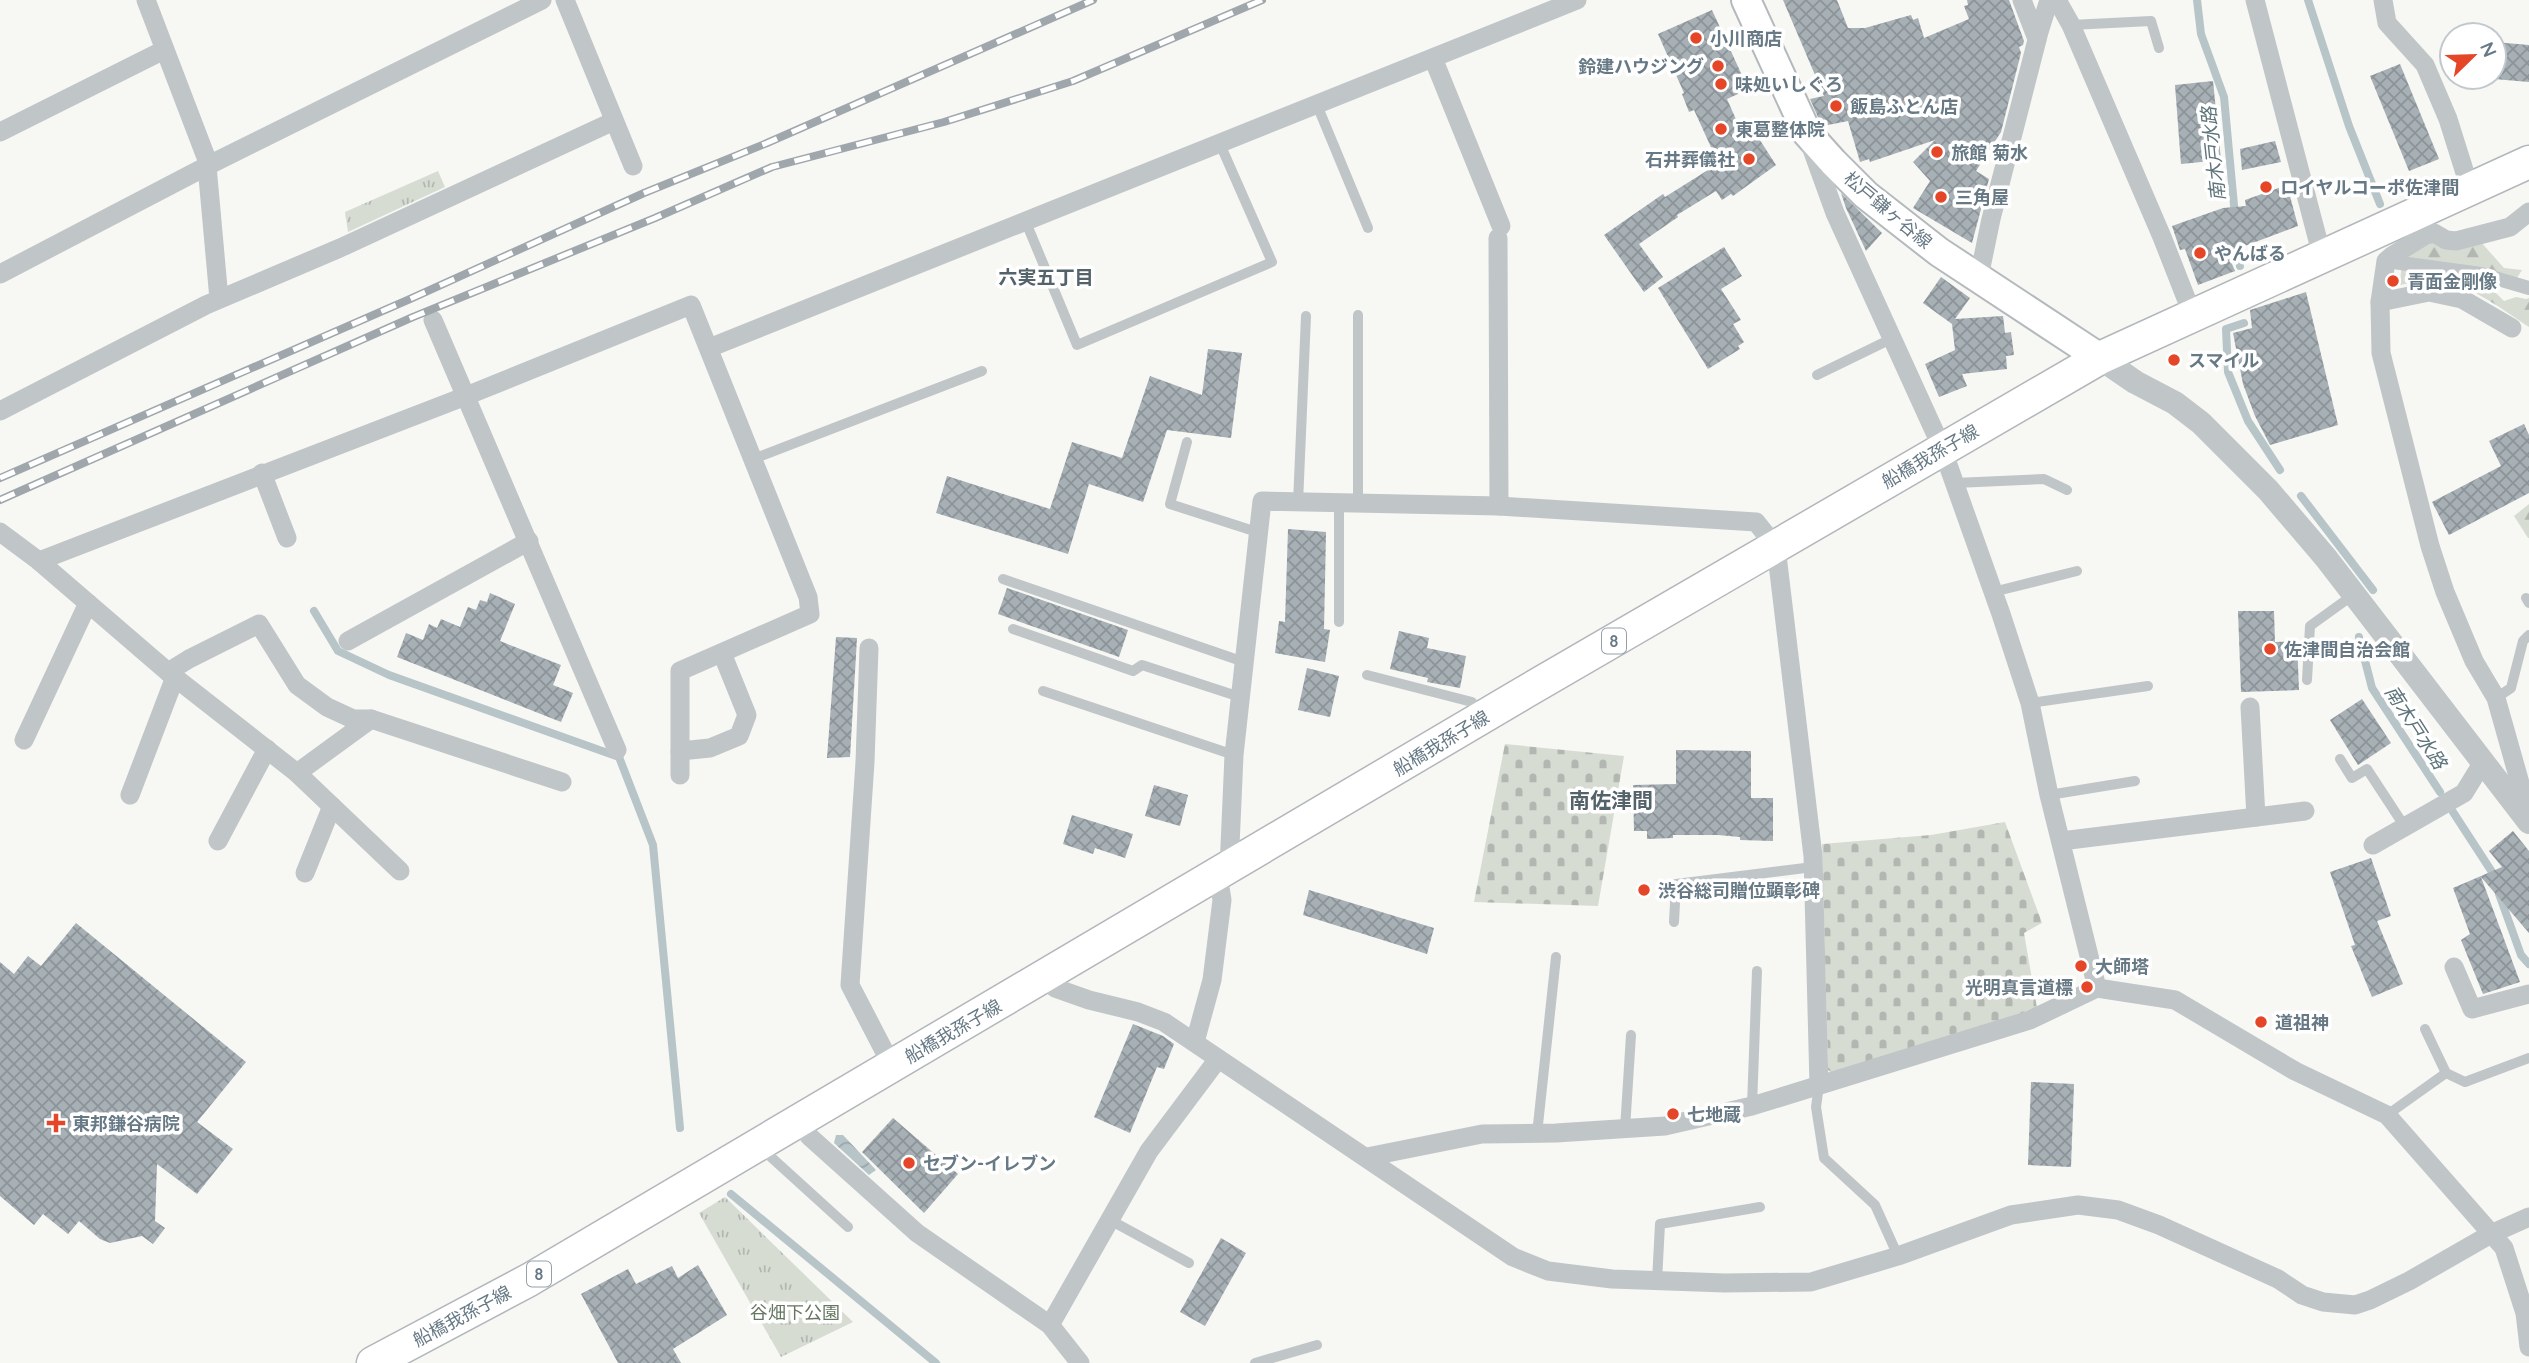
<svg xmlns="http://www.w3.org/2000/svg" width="2529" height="1363" viewBox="0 0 2529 1363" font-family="Quicksand,'Noto Sans JP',sans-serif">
<defs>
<pattern id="forest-firs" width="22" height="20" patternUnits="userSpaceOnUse" patternTransform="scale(1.75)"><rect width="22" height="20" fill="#d7dcd3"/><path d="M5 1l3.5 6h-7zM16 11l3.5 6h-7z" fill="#b2b7b1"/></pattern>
<pattern id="cemetery-stones" width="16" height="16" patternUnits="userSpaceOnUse" patternTransform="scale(1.75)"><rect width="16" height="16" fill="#d7dcd3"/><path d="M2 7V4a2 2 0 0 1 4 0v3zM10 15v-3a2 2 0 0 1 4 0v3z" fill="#b2b7b1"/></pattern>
<pattern id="park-tufts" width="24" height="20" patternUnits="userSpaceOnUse" patternTransform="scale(1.75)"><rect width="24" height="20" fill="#d7dcd3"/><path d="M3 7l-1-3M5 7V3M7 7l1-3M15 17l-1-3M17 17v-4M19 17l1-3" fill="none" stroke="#b2b7b1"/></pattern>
<pattern id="water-waves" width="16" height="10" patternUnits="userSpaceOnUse" patternTransform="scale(1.75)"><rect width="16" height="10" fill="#b7c5c8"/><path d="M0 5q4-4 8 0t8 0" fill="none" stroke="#99a5a8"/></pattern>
<pattern id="building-cross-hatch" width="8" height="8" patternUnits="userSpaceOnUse" patternTransform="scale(1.75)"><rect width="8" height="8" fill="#a7b0b5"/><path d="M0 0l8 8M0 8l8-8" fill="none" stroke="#8c9499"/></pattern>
</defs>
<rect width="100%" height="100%" fill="#f7f7f4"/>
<g fill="url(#forest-firs)">
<path d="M 2432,241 L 2480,241 L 2504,268 L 2522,270 L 2517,278 L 2493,290 L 2504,301 L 2516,297 L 2526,299 L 2529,298 L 2529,327 C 2500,308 2465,279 2428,281 C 2419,281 2410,283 2400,285 L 2402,257 Z"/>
<polygon points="2529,504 2529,538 2528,538 2514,516"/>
</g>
<g fill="url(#cemetery-stones)">
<polygon points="1505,744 1624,756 1598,906 1474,902"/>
<polygon points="2005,822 2042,923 2024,933 2037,1008 1835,1075 1828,1070 1822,844 1931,835"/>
</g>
<g fill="url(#park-tufts)">
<polygon points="438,171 445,187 348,232 345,212"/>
<polygon points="725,1197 853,1322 781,1357 699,1213"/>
</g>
<polygon fill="url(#water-waves)" points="836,1135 843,1135 876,1170 869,1175 834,1143"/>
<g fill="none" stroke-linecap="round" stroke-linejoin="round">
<g stroke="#b7c5c8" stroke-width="8">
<polyline points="2197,0 2201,34 2224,97 2235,216"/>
<polyline points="2308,0 2349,126 2380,204"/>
<polyline points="2237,240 2240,266"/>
<polyline points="2244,323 2226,329 2228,372 2248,421 2280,470"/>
<polyline points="2301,496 2373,590"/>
<polyline points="314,611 338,651 389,675 619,757 653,845 680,1128"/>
<polyline points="2359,637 2372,688 2440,792"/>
<polyline points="2453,812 2492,872 2495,882"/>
<polyline points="2499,894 2521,955 2529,964"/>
<polyline points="731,1194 936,1363"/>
</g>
</g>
<g fill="url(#building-cross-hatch)">
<polygon points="1783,0 1837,0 1848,28 1865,28 1911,15 1913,20 1918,18 1924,38 1969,19 1964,6 1968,5 1967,0 2009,0 2024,41 2023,45 2019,47 2021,53 2001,132 1976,171 1989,179 1972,243 1913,208 1930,181 1913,162 1935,140 1870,162 1869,159 1860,162 1848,121 1823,126 1821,124 1810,99 1824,96"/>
<polygon points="1712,10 1746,84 1736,89 1738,94 1727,99 1746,142 1756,134 1776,165 1733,196 1731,194 1722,200 1716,191 1677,215 1678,217 1639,244 1663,277 1644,292 1604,235 1663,194 1665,197 1708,170 1705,165 1716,158 1694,110 1689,112 1682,94 1684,93 1658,34"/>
<polygon points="2494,42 2529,45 2529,82 2494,79"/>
<polygon points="2400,64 2439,159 2409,171 2370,76"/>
<polygon points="2213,81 2221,160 2181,164 2175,85"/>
<polygon points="2275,141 2281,162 2242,170 2240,149"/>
<polygon points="2287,185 2298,226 2234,250 2235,254 2229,257 2235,271 2198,285 2185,249 2180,250 2172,226 2223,208 2246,206 2245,200"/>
<polygon points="1841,193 1882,233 1866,251 1846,208"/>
<polygon points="1724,247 1742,276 1721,289 1741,320 1733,324 1744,342 1738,346 1740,349 1708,369 1658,288"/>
<polygon points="1941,277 1970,298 1955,319 2003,316 2005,333 2011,332 2014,355 2006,356 2007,369 1962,374 1967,386 1939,397 1925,364 1955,350 1952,324 1923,303"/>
<polygon points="2306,292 2338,425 2270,445 2255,416 2243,384 2233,333 2252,328 2250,310"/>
<polygon points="1208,349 1242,353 1231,438 1167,430 1143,502 1089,484 1068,554 936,513 947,476 1050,509 1072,442 1122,458 1150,376 1202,395"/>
<polygon points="2524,424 2529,435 2529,493 2449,535 2432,502 2501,466 2489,441"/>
<polygon points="1288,529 1326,532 1324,629 1330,630 1325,662 1275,653 1279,621 1285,622"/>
<polygon points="1007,588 1128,630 1119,657 998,614"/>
<polygon points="490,593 515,604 500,641 561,665 553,685 573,693 561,722 397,657 406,633 423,640 429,624 437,628 441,619 460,627 468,607 476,610 480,600 487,602"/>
<polygon points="2238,611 2274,611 2275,642 2297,641 2299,690 2241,692"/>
<polygon points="1399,631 1429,638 1427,648 1466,656 1460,688 1427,682 1428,678 1390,669"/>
<polygon points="836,637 857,638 850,757 827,758"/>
<polygon points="1307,668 1339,676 1330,717 1298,710"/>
<polygon points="2362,699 2391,743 2358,765 2330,720"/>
<polygon points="1676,750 1751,751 1751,798 1773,798 1773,841 1740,840 1740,837 1718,835 1673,835 1673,838 1647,839 1647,831 1634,831 1633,785 1676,784"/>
<polygon points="1154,785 1188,795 1180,826 1145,816"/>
<polygon points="1072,815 1133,834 1125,858 1095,848 1093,854 1063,844"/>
<polygon points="2513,831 2529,851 2529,933 2481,877 2520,982 2483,994 2461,940 2470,934 2453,888 2502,867 2489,851"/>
<polygon points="2371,858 2391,916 2377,921 2403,984 2372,997 2351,946 2355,945 2330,872"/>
<polygon points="1309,890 1434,928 1427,954 1303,915"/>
<polygon points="76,923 246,1062 197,1122 233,1149 197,1194 157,1164 155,1221 165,1228 153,1244 142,1236 110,1243 100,1239 79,1221 68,1234 43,1214 34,1225 0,1196 0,962 14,974 28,956 41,966"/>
<polygon points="1133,1024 1163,1036 1174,1044 1164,1069 1157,1067 1130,1133 1094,1117"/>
<polygon points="2031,1082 2074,1084 2071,1167 2028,1165"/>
<polygon points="893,1118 958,1174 924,1213 862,1152"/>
<polygon points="1221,1238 1246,1253 1205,1326 1180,1312"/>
<polygon points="698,1265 727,1315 673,1349 681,1363 618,1363 581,1294 628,1269 636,1284 672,1266 678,1278"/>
</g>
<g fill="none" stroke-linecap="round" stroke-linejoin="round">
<defs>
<polyline id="secondary" points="1746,0 1807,133 1833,162 1866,195 1939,252 2100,358"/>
<polyline id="primary" points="373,1363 529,1280 1525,692 2100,358 2529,162"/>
</defs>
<use href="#secondary" stroke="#b3b9bd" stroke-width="32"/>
<use href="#primary" stroke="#b2b7bb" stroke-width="35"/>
<g stroke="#c0c5c8" stroke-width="10">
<polyline points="2071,25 2151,21 2159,48"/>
<polyline points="1317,105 1368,228"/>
<polyline points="1025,220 1077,345 1272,262 1220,144"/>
<polyline points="1817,375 1891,339"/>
<polyline points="1187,442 1170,504 1257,532"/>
<polyline points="753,459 982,371"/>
<polyline points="1955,483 2044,479 2067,490"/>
<polyline points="1298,503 1306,316"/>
<polyline points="1358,503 1358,315"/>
<polyline points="1003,579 1244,662"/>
<polyline points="1993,592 2077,571"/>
<polyline points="2526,598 2529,603"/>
<polyline points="1339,622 1339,504"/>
<polyline points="1013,629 1133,671 1142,665 1240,697"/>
<polyline points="1367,675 1472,702 1481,715"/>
<polyline points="2307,680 2310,626 2353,595"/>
<polyline points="1043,691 1234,755"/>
<polyline points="2496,698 2511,688 2523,641 2529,635"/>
<polyline points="2030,703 2148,686"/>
<polyline points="2340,759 2352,778 2367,769 2405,827"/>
<polyline points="2049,795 2135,781"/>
<polyline points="1674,922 1676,884 1813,867"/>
<polyline points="2425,1029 2446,1073"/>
<polyline points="1819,1085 1816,1107 1824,1158 1875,1205 1898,1256"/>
<polyline points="1752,1106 1757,971"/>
<polyline points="2387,1115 2446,1073 2465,1082 2529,1058"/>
<polyline points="1625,1129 1631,1035"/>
<polyline points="1537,1134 1556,957"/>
<polyline points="761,1148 848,1227"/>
<polyline points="1110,1220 1189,1263"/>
<polyline points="1657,1281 1660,1224 1760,1207"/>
<polyline points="1255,1363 1317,1345"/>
</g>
<polyline stroke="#c0c5c8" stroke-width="14" points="2386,261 2481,274 2529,288"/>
<g stroke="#c0c5c8" stroke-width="19">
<polyline points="146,0 209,165"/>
<polyline points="565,0 633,166"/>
<polyline points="2022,0 2037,39"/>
<polyline points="2057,0 2071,25 2162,237 2193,316"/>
<polyline points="2255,0 2322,256"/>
<polyline points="2383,0 2387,23 2425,65 2448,119 2470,189"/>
<polyline points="1433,58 1501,226"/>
<polyline points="0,132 164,50"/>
<polyline points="1809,141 1835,213 1942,448 2001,614 2030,703 2049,795 2097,988 2175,1000 2295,1071 2387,1115 2504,1248 2525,1313 2529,1347"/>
<polyline points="207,166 219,299"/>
<polyline points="2529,212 2510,227 2456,241 2446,240 2434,233 2426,235 2393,255 2386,261 2380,302 2381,353 2430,546 2445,592 2474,661 2496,698 2529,815"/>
<polyline points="1498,238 1499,506"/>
<polyline points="0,274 207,166 542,0"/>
<polyline points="1979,277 1991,219 2039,32 2049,0"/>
<polyline points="2380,302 2429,292 2462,299 2512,328"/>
<polyline points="433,320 617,750"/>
<polyline points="709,348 1577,0"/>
<polyline points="0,411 206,305 340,248 614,121"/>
<polyline points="262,473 287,538"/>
<polyline points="0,532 39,561 168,672 297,773 400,871"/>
<polyline points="39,561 466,396 691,305 808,597 810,614 680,671 680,775"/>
<polyline points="348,641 529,541"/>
<polyline points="869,648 865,762 850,985 892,1066"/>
<polyline points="168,672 189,659 259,624 297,685 327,707 353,719 371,719 562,782"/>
<polyline points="2250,707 2256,817"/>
<polyline points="24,740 88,603"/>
<polyline points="680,751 710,748 739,736 747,715 722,653"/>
<polyline points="297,773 371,719"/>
<polyline points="130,795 175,677"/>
<polyline points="218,841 267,749"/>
<polyline points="2061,841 2305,811"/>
<polyline points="2373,845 2464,793 2483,762"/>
<polyline points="1229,869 1234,755 1262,501 1499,506 1756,522 1776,547 1813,856 1819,1085"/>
<polyline points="305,873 332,806"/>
<polyline points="2454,967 2472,1009 2529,994"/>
<polyline points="1047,976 1055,988 1089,1000 1138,1012 1164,1022 1513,1257 1548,1271 1612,1279 1725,1283 1811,1282 1898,1256 2011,1215 2078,1205 2118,1210 2159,1225 2278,1279 2302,1295 2323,1302 2355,1305 2370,1300 2409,1281 2491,1234 2529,1217"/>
<polyline points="1195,1042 1212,980 1222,900 1218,875"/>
<polyline points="798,1122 810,1137 917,1233 1050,1325 1080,1363"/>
<polyline points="1367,1157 1482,1134 1556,1133 1665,1126 1752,1106 2030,1020 2097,988"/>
<polyline points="1050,1325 1149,1151 1218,1059"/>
</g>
<polyline stroke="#c0c5c8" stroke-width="24" points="2100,358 2135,382 2175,403 2201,423 2268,490 2326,558 2529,822"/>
<use href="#secondary" stroke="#fff" stroke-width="28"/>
<use href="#primary" stroke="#fff" stroke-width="32"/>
<defs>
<g id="rail">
<polyline points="0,478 410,299 644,193 767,143 1093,0"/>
<polyline points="0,500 413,317 655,218 772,167 944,122 1073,81 1262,0"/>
</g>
</defs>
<use href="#rail" stroke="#9fa7ac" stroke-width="8"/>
<use href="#rail" stroke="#fff" stroke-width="5" stroke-dasharray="16" stroke-linecap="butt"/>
</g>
<g fill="#e54627" stroke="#fff" stroke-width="2.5">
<circle cx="1696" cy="38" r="7"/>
<circle cx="1718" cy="66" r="7"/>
<circle cx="1721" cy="84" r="7"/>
<circle cx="1836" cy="106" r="7"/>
<circle cx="1721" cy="129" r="7"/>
<circle cx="1937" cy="152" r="7"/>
<circle cx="1749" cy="159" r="7"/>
<circle cx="2266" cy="187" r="7"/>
<circle cx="1941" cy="197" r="7"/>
<circle cx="2200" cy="253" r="7"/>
<circle cx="2393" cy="281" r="7"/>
<circle cx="2174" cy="360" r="7"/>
<circle cx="2270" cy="649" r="7"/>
<circle cx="1644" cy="890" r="7"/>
<circle cx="2081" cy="966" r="7"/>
<circle cx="2087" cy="987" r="7"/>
<circle cx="2261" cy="1022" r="7"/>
<circle cx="1673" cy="1114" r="7"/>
<path d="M52.5 1112.5h7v7h7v7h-7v7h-7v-7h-7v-7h7z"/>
<circle cx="909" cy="1163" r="7"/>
</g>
<g text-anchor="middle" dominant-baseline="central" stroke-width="7" stroke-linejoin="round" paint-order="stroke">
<g fill="#fff" stroke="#94a1aa" stroke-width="2">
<rect x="1602" y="628.5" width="24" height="25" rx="5"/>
<rect x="527" y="1261.5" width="24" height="25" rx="5"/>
</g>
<g font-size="16" font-weight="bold" fill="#667985">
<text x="1614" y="641">8</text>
<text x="539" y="1274">8</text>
</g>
<g font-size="18" font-weight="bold" fill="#667985" stroke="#fff" text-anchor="start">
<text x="1710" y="38">小川商店</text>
<text x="1704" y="66" text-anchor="end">鈴建ハウジング</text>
<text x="1735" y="84">味処いしぐろ</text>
<text x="1850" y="106">飯島ふとん店</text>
<text x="1735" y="129">東葛整体院</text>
<text x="1951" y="152">旅館 菊水</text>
<text x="1735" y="159" text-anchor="end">石井葬儀社</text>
<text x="2280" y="187">ロイヤルコーポ佐津間</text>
<text x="1955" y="197">三角屋</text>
<text x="2214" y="253">やんばる</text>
<text x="2407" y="281">青面金剛像</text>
<text x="2188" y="360">スマイル</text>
<text x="2284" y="649">佐津間自治会館</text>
<text x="1658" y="890">渋谷総司贈位顕彰碑</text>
<text x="2095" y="966">大師塔</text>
<text x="2073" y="987" text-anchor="end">光明真言道標</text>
<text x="2275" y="1022">道祖神</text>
<text x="1687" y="1114">七地蔵</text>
<text x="72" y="1123">東邦鎌谷病院</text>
<text x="923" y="1163">セブン-イレブン</text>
</g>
<g font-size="18" fill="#667985" stroke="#fff">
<text transform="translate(1888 210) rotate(40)">松戸鎌ヶ谷線</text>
<text transform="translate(1930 456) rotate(-30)">船橋我孫子線</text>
<text transform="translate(1441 743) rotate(-31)">船橋我孫子線</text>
<text transform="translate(953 1031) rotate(-30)">船橋我孫子線</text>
<text transform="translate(462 1316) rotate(-28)">船橋我孫子線</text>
</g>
<g font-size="18" fill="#667761" stroke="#fff">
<text x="795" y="1312">谷畑下公園</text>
</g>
<g font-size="19" font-style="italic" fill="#5d747a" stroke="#fff">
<text transform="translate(2213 154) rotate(-96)">南木戸水路</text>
<text transform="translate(2416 727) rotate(57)">南木戸水路</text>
</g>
<g font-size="19" font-weight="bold" fill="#54626a" stroke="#fff">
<text x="1046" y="277">六実五丁目</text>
</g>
<g font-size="21" font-weight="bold" fill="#54626a" stroke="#fff">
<text x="1611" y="800">南佐津間</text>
</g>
</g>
<g transform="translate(2473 56) rotate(67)"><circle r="33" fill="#ffffff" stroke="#c2c9ce" stroke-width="2"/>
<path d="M0-5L12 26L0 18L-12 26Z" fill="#e54627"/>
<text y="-10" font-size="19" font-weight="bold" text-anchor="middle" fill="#667985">N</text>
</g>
</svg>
